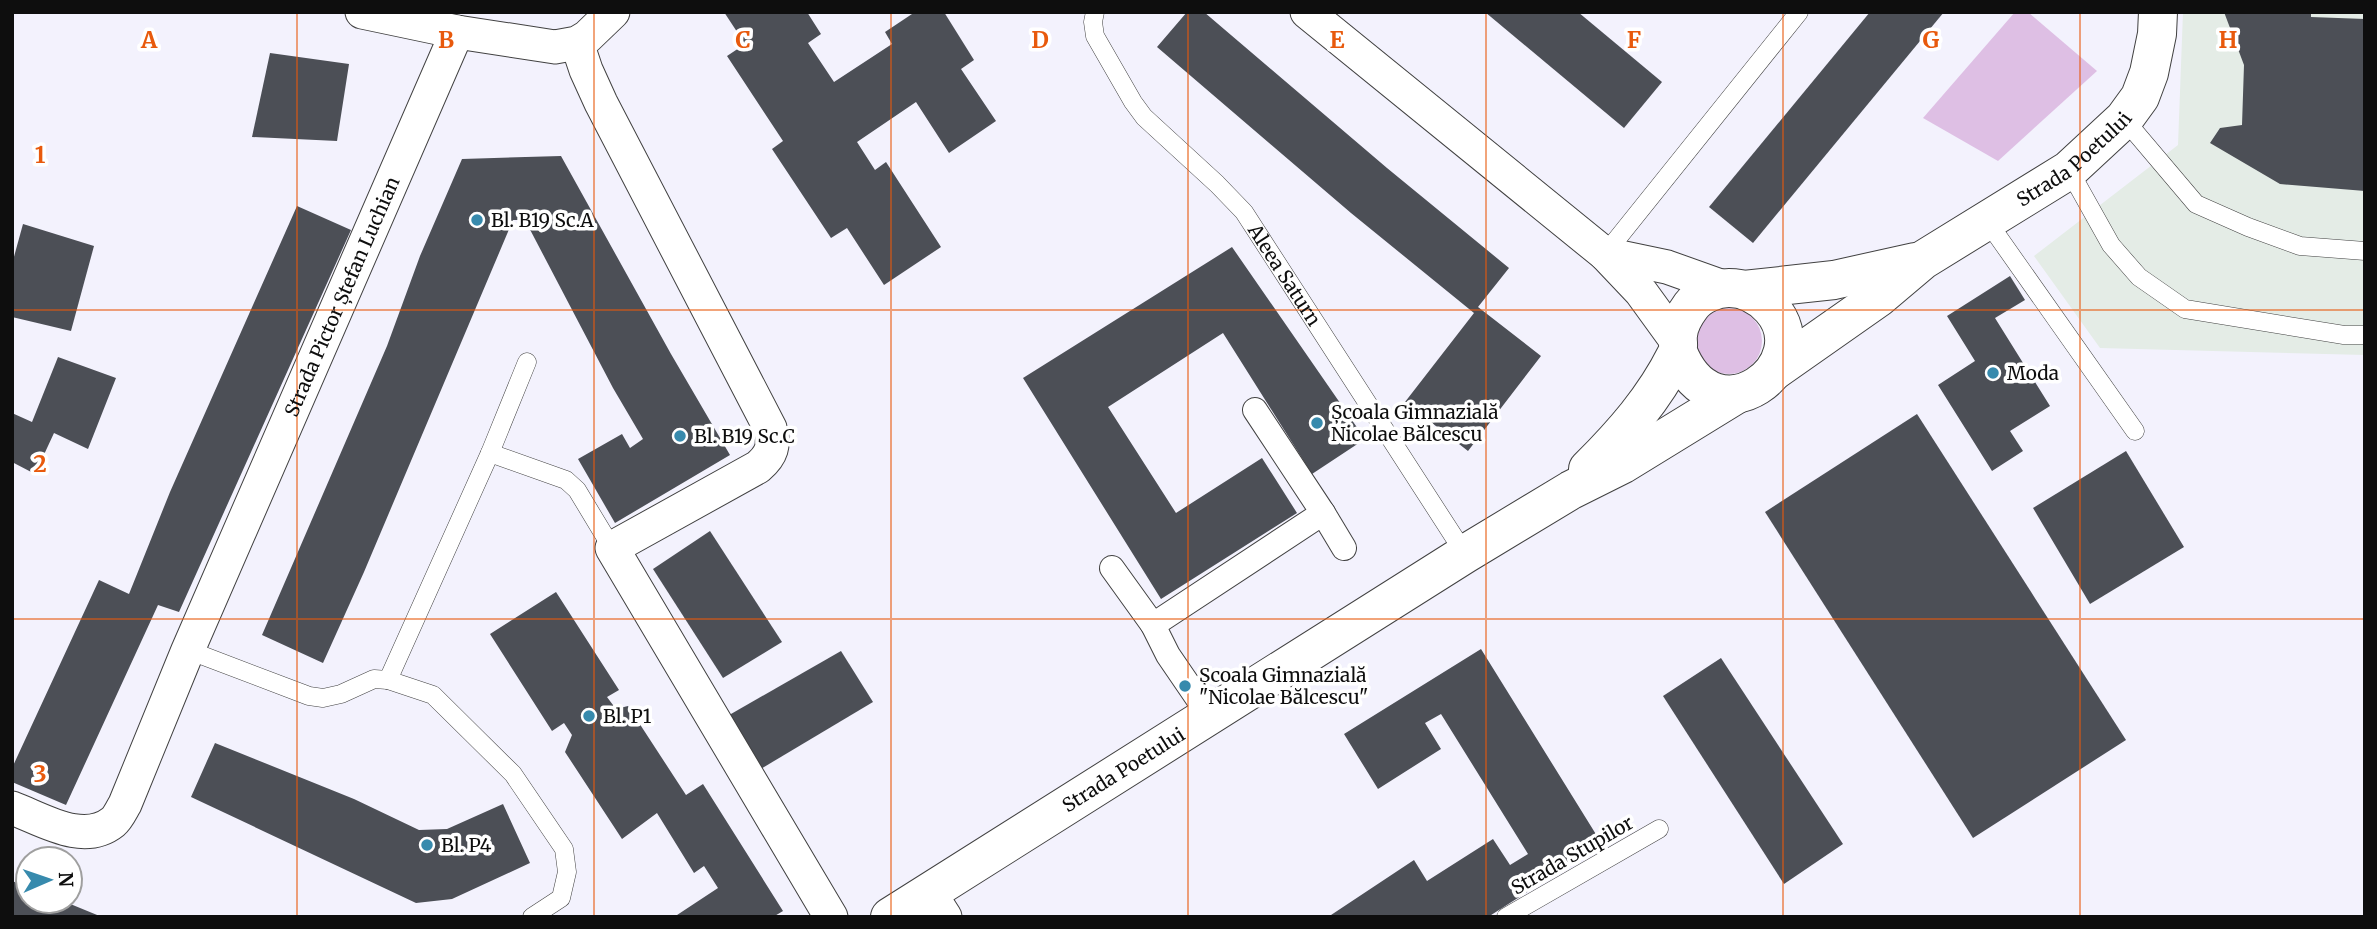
<svg xmlns="http://www.w3.org/2000/svg" width="2377" height="929" viewBox="0 0 2377 929" font-family="Merriweather,serif">
<rect width="100%" height="100%" fill="#f3f2fd"/>
<polygon fill="#e4ece6" points="2183,12 2365,12 2365,355 2100,348 2034,256 2178,145"/>
<g fill="#debfe4">
<polygon points="2015,12 2028,12 2097,71 1998,161 1923,118"/>
<circle cx="1729" cy="341" r="33"/>
</g>
<g fill="#4c4f56">
<polygon points="724,12 807,12 821,34 808,43 834,82 892,44 885,32 915,12 944,12 974,60 961,69 996,121 949,153 916,102 857,142 875,170 886,162 941,247 884,285 847,228 831,238 772,149 783,141 727,56 745,44"/>
<polygon points="1187,12 1204,12 1387,168 1509,268 1478,307 1541,356 1468,451 1405,402 1474,313 1351,213 1157,47"/>
<polygon points="1485,12 1578,12 1662,82 1624,128"/>
<polygon points="1870,12 1944,12 1753,243 1709,207"/>
<polygon points="2224,12 2311,12 2311,17 2365,19 2365,191 2280,184 2210,143 2220,128 2242,125 2244,65"/>
<polygon points="270,53 349,64 337,141 252,137"/>
<polygon points="561,156 671,354 730,455 615,523 578,459 622,434 630,448 643,439 613,388 525,220 513,220 364,572 323,663 262,635 387,346 420,256 462,159"/>
<polygon points="297,206 351,230 179,612 158,605 66,805 12,782 12,768 99,580 129,594 170,492"/>
<polygon points="23,224 94,246 71,331 12,317 12,264"/>
<polygon points="1232,247 1365,439 1312,474 1223,333 1108,407 1176,513 1262,458 1297,513 1161,599 1023,378"/>
<polygon points="2010,276 2025,300 1995,318 2050,406 2010,431 2023,451 1992,471 1938,385 1975,361 1947,316"/>
<polygon points="58,357 116,378 88,449 54,433 35,474 12,462 12,413 32,422"/>
<polygon points="1917,414 2126,740 1973,838 1765,512"/>
<polygon points="2126,451 2184,547 2090,604 2033,508"/>
<polygon points="710,531 782,642 723,678 653,569"/>
<polygon points="556,592 619,690 607,697 616,709 628,706 686,795 703,784 783,911 773,917 674,917 718,888 704,866 694,873 657,813 622,839 565,752 572,735 564,723 552,731 490,634"/>
<polygon points="1481,649 1602,844 1488,917 1328,917 1414,860 1427,881 1493,839 1510,865 1528,854 1441,714 1425,723 1441,749 1378,789 1344,734"/>
<polygon points="841,651 873,702 759,770 724,718"/>
<polygon points="1721,658 1843,844 1784,884 1663,696"/>
<polygon points="215,743 354,799 419,830 447,829 503,804 530,863 452,899 416,903 191,797"/>
<polygon points="12,881 28,887 28,901 63,901 102,917 12,917"/>
</g>
<g fill="none" stroke-linecap="round" stroke-linejoin="round">
<defs>
<g id="service">
<path id="s1" d="M 1095,12 L 1093,22 L 1095,36 L 1133,102 L 1144,117 L 1217,184 L 1244,212 L 1465,554"/>
<polyline points="2124,119 2196,204 2248,227 2300,246 2365,251"/>
<polyline points="2069,170 2111,245 2139,277 2185,309 2344,335 2365,335"/>
<polyline points="1987,221 2135,431"/>
<polyline points="1605,254 1799,12"/>
<polyline points="527,362 490,453 566,480 577,490 612,548"/>
<polyline points="188,650 309,696 323,698 341,694 374,679 388,680 433,695 513,774 564,849 567,872 561,898 532,917"/>
<polyline points="388,680 490,453"/>
<polyline points="1506,917 1659,829"/>
</g>
<g id="pedestrian">
<polyline points="1323,513 1344,548"/>
<polyline points="1112,568 1153,625 1168,655 1209,715"/>
<polyline points="1153,625 1323,513 1255,410"/>
</g>
<g id="minor">
<polyline points="362,12 457,32 555,47 577,43 587,37 613,12"/>
<polyline points="1307,12 1605,254 1641,292 1678,343"/>
<path d="M 577,43 L 586,70 L 601,103 L 770,428 C 775,445 772,455 758,467 L 612,548 L 831,917"/>
<polyline points="1605,254 1667,267 1726,288"/>
<path id="s2" d="M 12,808 C 42,819 83,846 113,822 C 118,818 122,809 125,804 L 188,650 L 457,32"/>
<polyline points="929,892 945,917"/>
</g>
<g id="tertiary">
<polyline points="1744,290 1834,280 1915,262"/>
<path id="s3" d="M 1774,371 L 1878,298 L 1923,260 L 2069,170 L 2124,119 L 2140,97 L 2149,73 L 2157,34 L 2158,12"/>
<path d="M 1588,469 C 1623,434 1654,399 1676,355 C 1680,348 1677,342 1678,335 C 1679,324 1685,314 1691,306 C 1699,295 1716,288 1729,288 C 1746,288 1759,295 1771,308 C 1821,364 1715,445 1678,352"/>
<path id="s4" d="M 890,917 L 1465,554 L 1571,490 L 1623,464 L 1737,394"/>
</g>
</defs>
<use href="#service" stroke="#414141" stroke-width="19"/>
<use href="#pedestrian" stroke="#414141" stroke-width="26"/>
<use href="#minor" stroke="#414141" stroke-width="35"/>
<use href="#tertiary" stroke="#414141" stroke-width="40"/>
<use href="#service" stroke="#fff" stroke-width="18"/>
<use href="#pedestrian" stroke="#fff" stroke-width="24"/>
<use href="#minor" stroke="#fff" stroke-width="33"/>
<use href="#tertiary" stroke="#fff" stroke-width="38"/>
</g>
<path fill="none" stroke="#e8590c" stroke-width="2" stroke-opacity="0.55" d="M 297,12 L 297,917M 594,12 L 594,917M 891,12 L 891,917M 1188,12 L 1188,917M 1486,12 L 1486,917M 1783,12 L 1783,917M 2080,12 L 2080,917M 12,310 L 2365,310M 12,619 L 2365,619"/>
<g fill="#378aad" stroke="#fff" stroke-width="2.5">
<circle cx="477" cy="220" r="7"/>
<circle cx="1993" cy="373" r="7"/>
<circle cx="1317" cy="423" r="7"/>
<circle cx="680" cy="436" r="7"/>
<circle cx="1185" cy="686" r="7"/>
<circle cx="589" cy="716" r="7"/>
<circle cx="427" cy="845" r="7"/>
</g>
<g text-anchor="middle" dominant-baseline="central" stroke-width="7" stroke-linejoin="round" paint-order="stroke">
<g font-size="19" fill="#0e0e0e" stroke="#fff">
<text stroke="none"><textPath href="#s3" startOffset="368">Strada Poetului</textPath></text>
<text stroke="none"><textPath href="#s1" startOffset="332">Aleea Saturn</textPath></text>
<text stroke="none"><textPath href="#s2" startOffset="681">Strada Pictor Ștefan Luchian</textPath></text>
<text stroke="none"><textPath href="#s4" startOffset="276">Strada Poetului</textPath></text>
<text transform="translate(1572 855) rotate(-30)">Strada Stupilor</text>
</g>
<g font-size="19" fill="#0e0e0e" stroke="#fff" text-anchor="start">
<text x="491" y="220">Bl. B19 Sc.A</text>
<text x="2007" y="373">Moda</text>
<text x="1331" y="412">Școala Gimnazială<tspan x="1331" dy="22">Nicolae Bălcescu</tspan></text>
<text x="694" y="436">Bl. B19 Sc.C</text>
<text x="1199" y="675">Școala Gimnazială<tspan x="1199" dy="22">"Nicolae Bălcescu"</tspan></text>
<text x="603" y="716">Bl. P1</text>
<text x="441" y="845">Bl. P4</text>
</g>
</g>
<g font-size="23" text-anchor="middle" font-weight="bold" fill="#e8590c" stroke="#fff" stroke-width="7" stroke-linejoin="round" paint-order="stroke">
<text x="149" y="48">A</text>
<text x="446" y="48">B</text>
<text x="743" y="48">C</text>
<text x="1040" y="48">D</text>
<text x="1337" y="48">E</text>
<text x="1634" y="48">F</text>
<text x="1931" y="48">G</text>
<text x="2228" y="48">H</text>
<text x="40" y="163">1</text>
<text x="40" y="472">2</text>
<text x="40" y="782">3</text>
</g>
<rect width="2377" height="929" fill="none" stroke="#0e0e0e" stroke-width="28"/>
<g transform="translate(49 880) rotate(88)"><circle r="33" fill="#ffffff" stroke="#9f9f9f" stroke-width="2"/>
<path d="M0-5L12 26L0 18L-12 26Z" fill="#378aad"/>
<text y="-10" font-size="19" font-weight="bold" text-anchor="middle" fill="#0e0e0e">N</text>
</g>
</svg>
